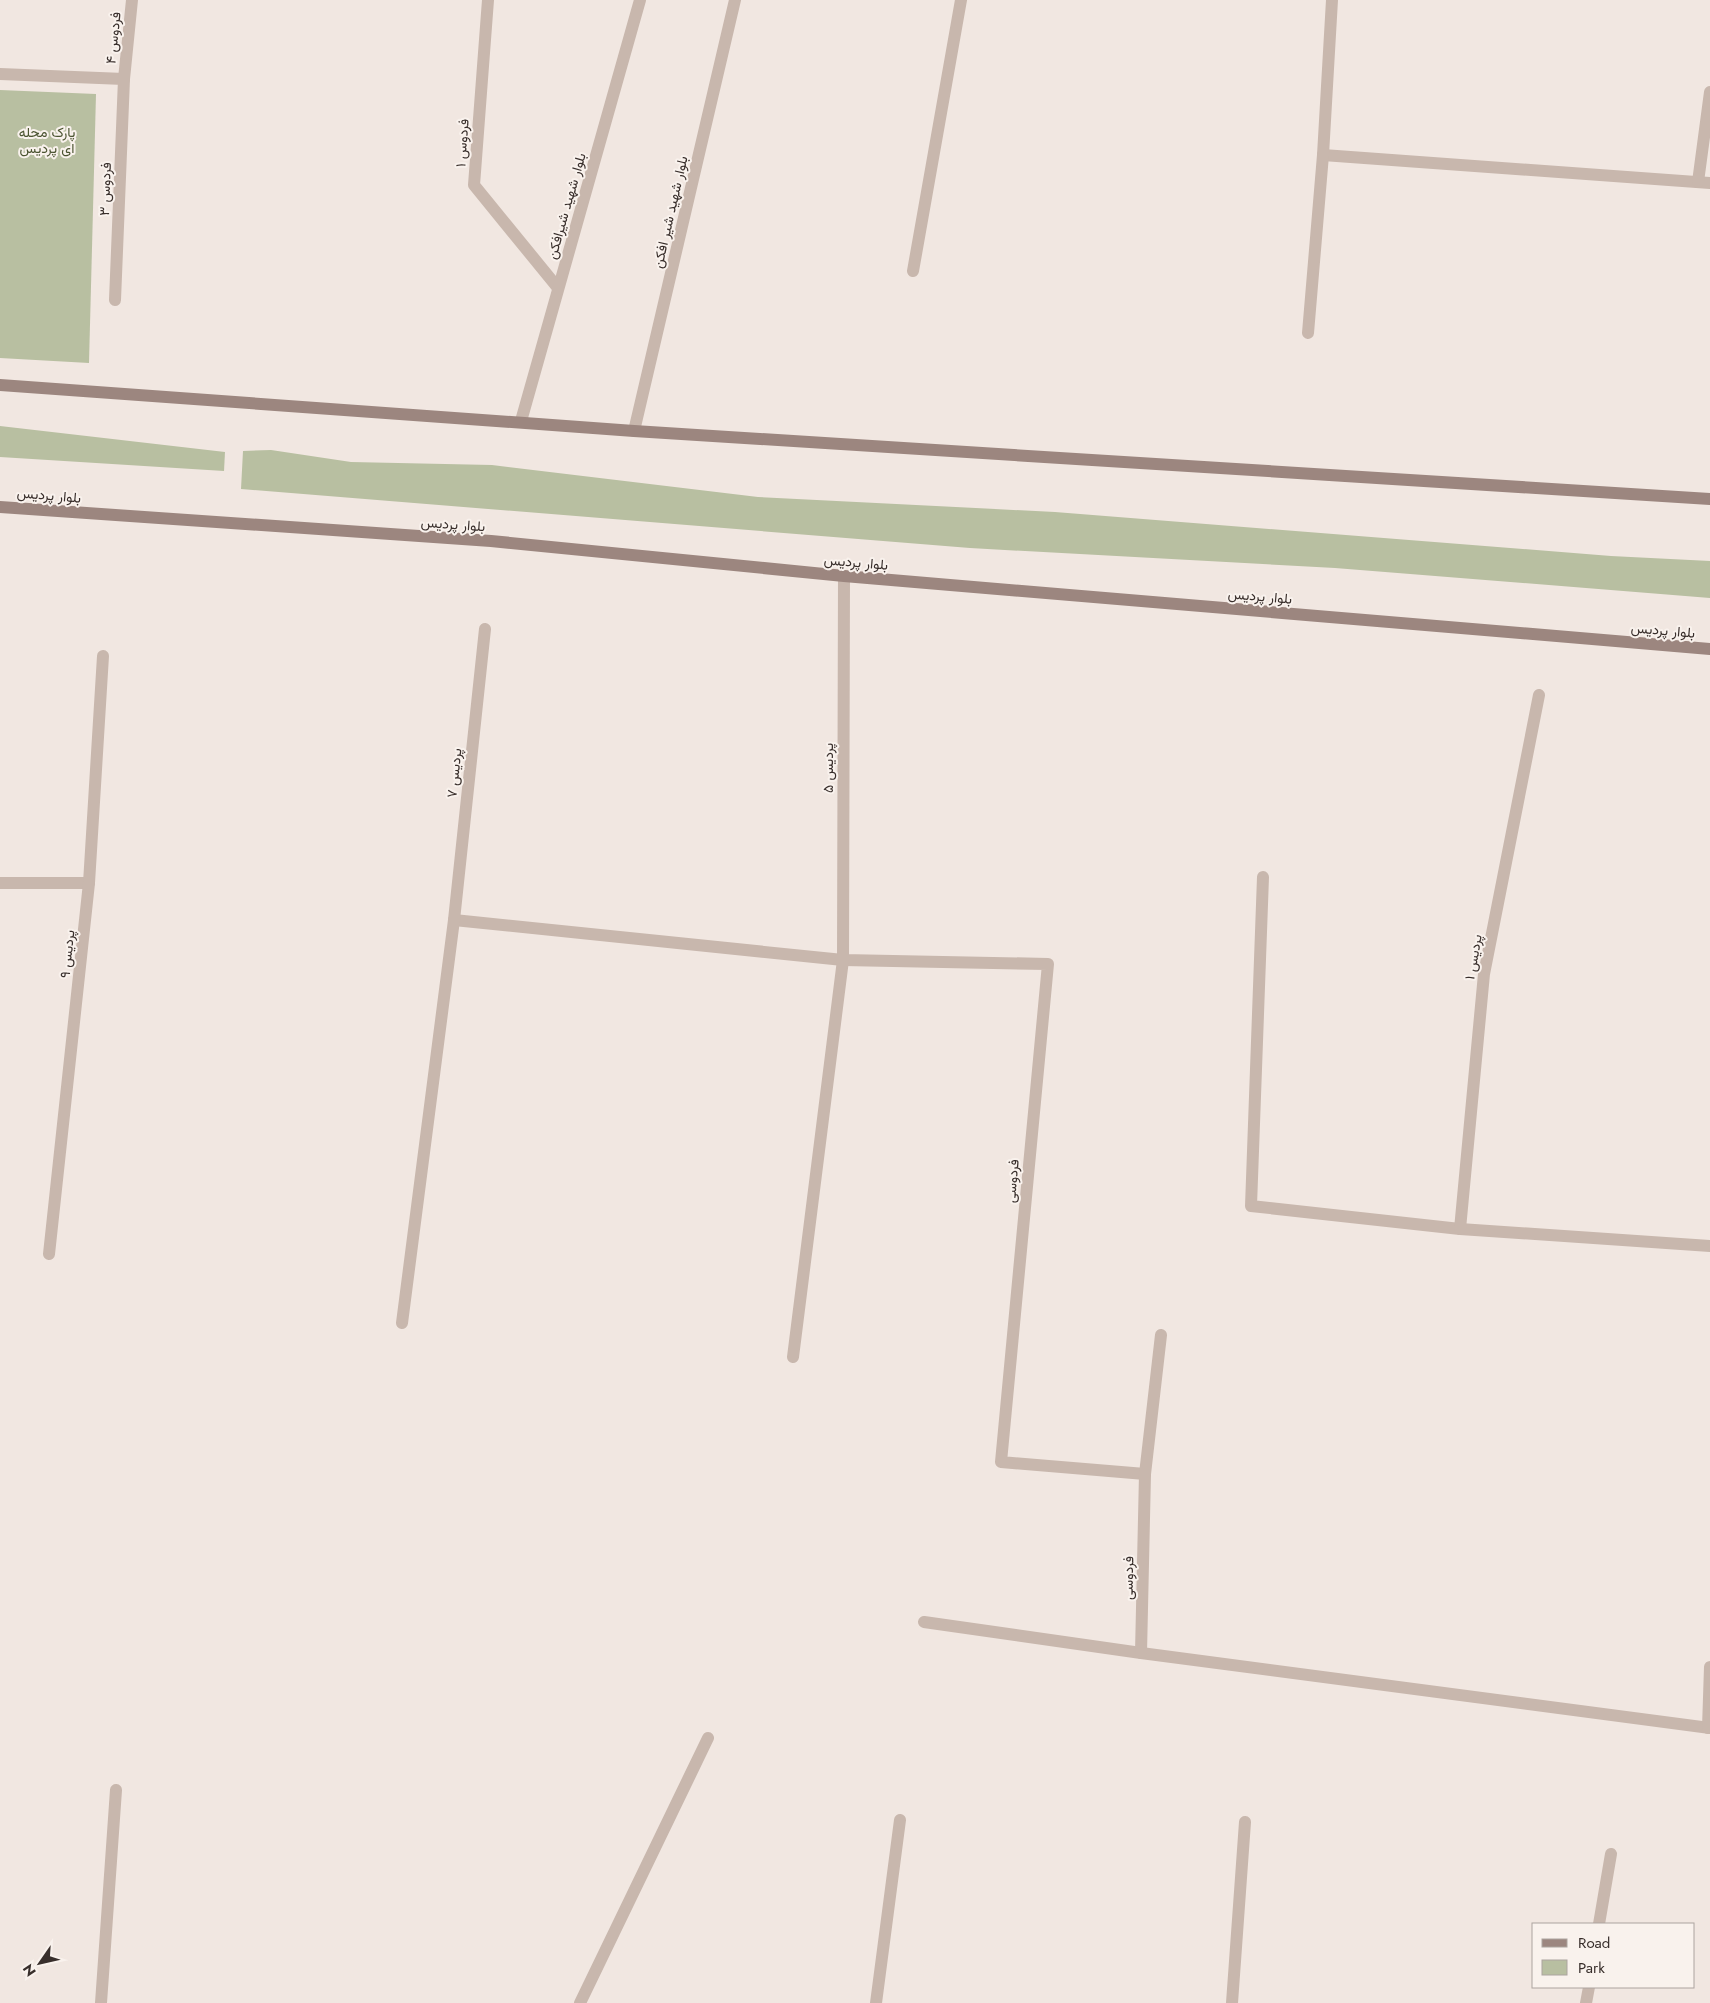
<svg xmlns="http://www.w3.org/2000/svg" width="1710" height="2003" viewBox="0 0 1710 2003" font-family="Jost,Vazirmatn,sans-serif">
<rect width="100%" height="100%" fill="#f1e7e1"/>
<g fill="#b8bfa1">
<polygon points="0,90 96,94 89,363 0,358"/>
<polygon points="0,426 225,452 224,471 0,457"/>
<polygon points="271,450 351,462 492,465 758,497 1055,512 1611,556 1710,561 1710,598 1335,568 970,548 241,489 243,451"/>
</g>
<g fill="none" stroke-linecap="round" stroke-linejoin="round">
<g stroke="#c8b7ad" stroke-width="12">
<polyline points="488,0 474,185 558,288"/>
<polyline points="0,74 124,79"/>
<polyline points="1323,155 1710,183"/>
<polyline points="1698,182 1710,92"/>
<polyline points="913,271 961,0"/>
<polyline points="115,300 124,79 132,0"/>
<polyline points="1308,333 1323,155 1332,0"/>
<polyline points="1263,877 1251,1206 1460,1229 1710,1246"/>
<polyline points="0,883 89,883"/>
<polyline points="454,920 843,960 1048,964 1001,1462 1145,1474"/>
<polyline points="1460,1229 1484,974 1539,695"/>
<polyline points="49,1254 89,883 103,656"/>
<polyline points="402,1323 454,920 485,629"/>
<polyline points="793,1357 843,960 844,576"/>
<polyline points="924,1622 1141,1653 1710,1728"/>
<polyline points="1141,1653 1145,1474 1161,1335"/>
<polyline points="1708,1728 1710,1667"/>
<polyline points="1599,1924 1611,1854"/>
<polyline points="101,2003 116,1790"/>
<polyline points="580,2003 708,1738"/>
<polyline points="876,2003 900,1820"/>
<polyline points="1232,2003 1245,1822"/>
<polyline points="1586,2003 1589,1987"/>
</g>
<g stroke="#c8b7ad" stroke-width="12">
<polyline points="521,421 640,0"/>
<polyline points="634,431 735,0"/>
</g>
<g stroke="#9c867f" stroke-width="12">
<polyline points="0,385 634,431 1710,499"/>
<polyline points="0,507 491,541 844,576 1710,649"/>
</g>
</g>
<g text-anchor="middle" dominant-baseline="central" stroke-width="4" stroke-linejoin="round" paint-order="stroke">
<g font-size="14" fill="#382e2b" stroke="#f9f2ed">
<text transform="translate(113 38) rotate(-84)">فردوس ۴</text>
<text transform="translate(462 143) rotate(-86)">فردوس ۱</text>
<text transform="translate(105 189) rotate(-88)">فردوس ۳</text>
<text transform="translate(566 206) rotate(-74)">بلوار شهید شیرافکن</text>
<text transform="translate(670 212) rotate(-77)">بلوار شهید شیر افکن</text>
<text transform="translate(49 495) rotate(5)">بلوار پردیس</text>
<text transform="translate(453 524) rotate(4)">بلوار پردیس</text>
<text transform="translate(856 562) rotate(5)">بلوار پردیس</text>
<text transform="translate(1260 596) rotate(5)">بلوار پردیس</text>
<text transform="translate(1663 630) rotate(5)">بلوار پردیس</text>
<text transform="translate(828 768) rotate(-90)">پردیس ۵</text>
<text transform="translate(454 773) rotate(-84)">پردیس ۷</text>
<text transform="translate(67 954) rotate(-84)">پردیس ۹</text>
<text transform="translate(1473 957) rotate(-80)">پردیس ۱</text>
<text transform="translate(1012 1181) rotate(-85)">فردوسی</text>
<text transform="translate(1128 1578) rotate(-89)">فردوسی</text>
</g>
<g font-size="14" fill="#4b5431" stroke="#f9f2ed">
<text x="47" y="132">پارک محله<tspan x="47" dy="16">ای پردیس</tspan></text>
</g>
</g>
<rect x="1532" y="1923" width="162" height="65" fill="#f9f2ed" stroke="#aca49f"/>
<rect x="1542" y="1939" width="25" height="8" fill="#9c867f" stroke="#aca49f"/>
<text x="1578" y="1948" font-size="15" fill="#382e2b">Road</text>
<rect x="1542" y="1960" width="25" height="15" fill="#b8bfa1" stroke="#aca49f"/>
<text x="1578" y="1973" font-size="15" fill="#382e2b">Park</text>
<g transform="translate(40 1963) rotate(236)" stroke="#f9f2ed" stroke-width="4" paint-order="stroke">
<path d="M0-4L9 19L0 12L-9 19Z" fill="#382e2b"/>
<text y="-8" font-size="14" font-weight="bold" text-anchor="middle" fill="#382e2b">N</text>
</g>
</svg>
